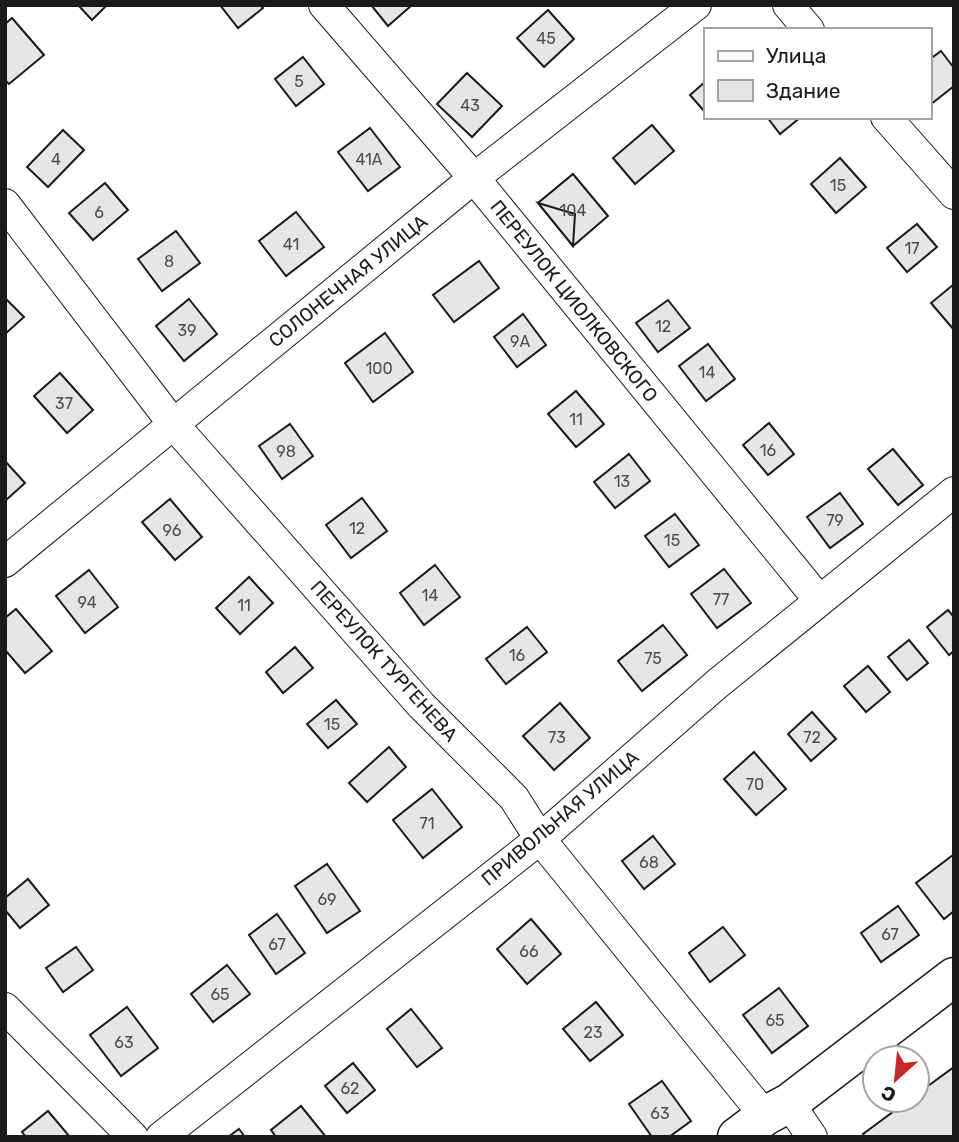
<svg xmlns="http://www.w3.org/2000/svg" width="959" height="1142" viewBox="0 0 959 1142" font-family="Rubik,sans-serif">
<rect width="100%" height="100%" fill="#fff"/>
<g fill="#e6e6e6" stroke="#1a1a1a" stroke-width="2">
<polygon points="78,5 107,5 92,20"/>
<polygon points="220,5 260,5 263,8 238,28"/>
<polygon points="371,5 412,5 388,26"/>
<polygon points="548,10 574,39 544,67 517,38"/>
<polygon points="12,18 44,55 9,84 5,80 5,24"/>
<polygon points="941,51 954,68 954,86 930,105 929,60"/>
<polygon points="303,57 324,84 296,106 275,79"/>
<polygon points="467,73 502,106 472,137 437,104"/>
<polygon points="705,82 705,112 690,95"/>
<polygon points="767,117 801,117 780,134"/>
<polygon points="652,125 674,151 635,184 613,158"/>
<polygon points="370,128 400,167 368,191 338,152"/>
<polygon points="63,130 84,150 48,187 27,167"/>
<polygon points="840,158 866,187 836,213 811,184"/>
<polygon points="573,174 608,216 573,246 538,203"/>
<polygon points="105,183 128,210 93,240 69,213"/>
<polygon points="538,203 575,214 573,246"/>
<polygon points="296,212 324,247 286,276 259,241"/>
<polygon points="917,224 937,247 907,272 887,248"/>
<polygon points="176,231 200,263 162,291 138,259"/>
<polygon points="479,261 499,288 454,322 433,295"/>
<polygon points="954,284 954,330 931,303"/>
<polygon points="5,298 24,317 5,334"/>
<polygon points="189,299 217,334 184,361 156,326"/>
<polygon points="668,300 690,328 658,352 636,323"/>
<polygon points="523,314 546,345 517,367 494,337"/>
<polygon points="385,333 413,372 373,402 345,363"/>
<polygon points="708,344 735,379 706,401 679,366"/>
<polygon points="60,373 93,410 67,433 34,396"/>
<polygon points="576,391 604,424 576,447 548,414"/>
<polygon points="769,423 794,454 768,475 743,445"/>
<polygon points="290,424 313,456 282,479 259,446"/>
<polygon points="893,449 923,485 898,505 868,469"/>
<polygon points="629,454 650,481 615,508 594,482"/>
<polygon points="5,461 25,483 5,501"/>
<polygon points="840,493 863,524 830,548 807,517"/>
<polygon points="362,498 387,531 351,558 326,525"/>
<polygon points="170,499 202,537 175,560 142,522"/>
<polygon points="675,514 699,545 669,567 645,536"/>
<polygon points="435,565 460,597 424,625 400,593"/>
<polygon points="724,569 751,603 717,628 691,594"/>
<polygon points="89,570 118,607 85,633 56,596"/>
<polygon points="249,577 273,603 240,634 216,608"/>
<polygon points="16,609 52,651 25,673 5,650 5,618"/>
<polygon points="948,610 954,617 954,651 949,655 927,627"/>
<polygon points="663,625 687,655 642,691 618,661"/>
<polygon points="527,627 547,652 506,684 486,659"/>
<polygon points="909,640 928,663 907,680 888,657"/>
<polygon points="295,647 313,668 283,693 266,672"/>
<polygon points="868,666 890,692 866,712 844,686"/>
<polygon points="336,700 357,724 328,748 307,724"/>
<polygon points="560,703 590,738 554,770 523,736"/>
<polygon points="812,712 836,739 811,761 788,734"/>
<polygon points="389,747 406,767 367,802 349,783"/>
<polygon points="754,752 786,789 756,815 724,779"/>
<polygon points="432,789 462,827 423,858 393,820"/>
<polygon points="653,836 675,864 644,889 622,861"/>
<polygon points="953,855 954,911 944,919 916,883"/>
<polygon points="327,864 360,911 327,933 295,886"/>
<polygon points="28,879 49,905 20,928 5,910 5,898"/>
<polygon points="898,906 919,935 881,962 861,933"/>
<polygon points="277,914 305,953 276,974 249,935"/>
<polygon points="531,919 561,954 527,984 497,949"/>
<polygon points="723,927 745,955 710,982 689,953"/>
<polygon points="76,947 93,970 63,992 46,968"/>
<polygon points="227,965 250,994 213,1022 191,994"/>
<polygon points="779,988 808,1026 772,1053 743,1015"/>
<polygon points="596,1002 623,1035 590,1061 563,1029"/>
<polygon points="127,1007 158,1048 121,1076 90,1035"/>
<polygon points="411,1009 442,1048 417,1067 387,1029"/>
<polygon points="353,1063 375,1090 347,1113 325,1086"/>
<polygon points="954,1067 954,1136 865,1137 863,1134 909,1100 917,1100 917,1094"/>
<polygon points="662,1081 691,1121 669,1137 652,1137 629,1104"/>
<polygon points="301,1106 326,1137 276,1137 271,1130"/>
<polygon points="48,1111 70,1137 26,1137 22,1132"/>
<polygon points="239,1129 245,1137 228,1137"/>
</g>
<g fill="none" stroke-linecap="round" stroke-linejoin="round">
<defs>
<g id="minor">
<polyline points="324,5 474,178 819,600"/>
<polyline points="788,5 809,30"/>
<polyline points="886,117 954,194"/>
<polyline points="5,204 174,425 421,705 514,798 540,839 765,1116"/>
<polyline points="5,562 474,178 696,5"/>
<polyline points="5,1008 133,1137"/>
<polyline points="789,1103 812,1137"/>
<polyline points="161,1137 540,839 717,684 954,492"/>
</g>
<polyline id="major" points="737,1137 765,1116 789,1103 954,977"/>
</defs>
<use href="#minor" stroke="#1a1a1a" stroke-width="32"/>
<use href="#major" stroke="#1a1a1a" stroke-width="41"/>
<use href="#minor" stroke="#fff" stroke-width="30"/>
<use href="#major" stroke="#fff" stroke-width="38"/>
</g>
<g text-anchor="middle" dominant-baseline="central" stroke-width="5" stroke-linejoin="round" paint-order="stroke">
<g font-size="16" fill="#4d4d4d">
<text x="546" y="38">45</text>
<text x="299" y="81">5</text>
<text x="470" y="105">43</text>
<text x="56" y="159">4</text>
<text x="369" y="159">41А</text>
<text x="838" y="185">15</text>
<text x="573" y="210">104</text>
<text x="99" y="212">6</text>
<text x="291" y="244">41</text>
<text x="912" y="248">17</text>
<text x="169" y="261">8</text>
<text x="663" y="326">12</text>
<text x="187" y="330">39</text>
<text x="520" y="341">9А</text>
<text x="379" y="368">100</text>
<text x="707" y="372">14</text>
<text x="64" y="403">37</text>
<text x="576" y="419">11</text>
<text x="768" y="450">16</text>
<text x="286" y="451">98</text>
<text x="622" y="481">13</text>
<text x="835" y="520">79</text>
<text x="357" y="528">12</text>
<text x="172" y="530">96</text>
<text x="672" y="540">15</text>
<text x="430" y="595">14</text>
<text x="721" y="599">77</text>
<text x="87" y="602">94</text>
<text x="244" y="605">11</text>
<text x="517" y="655">16</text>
<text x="653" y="658">75</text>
<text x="332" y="724">15</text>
<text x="557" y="737">73</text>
<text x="812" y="737">72</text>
<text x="755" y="784">70</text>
<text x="427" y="823">71</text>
<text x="649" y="862">68</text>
<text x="327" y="899">69</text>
<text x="890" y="934">67</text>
<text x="277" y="944">67</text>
<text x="529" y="951">66</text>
<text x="220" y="994">65</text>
<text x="775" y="1020">65</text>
<text x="593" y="1032">23</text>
<text x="124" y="1042">63</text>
<text x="350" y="1088">62</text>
<text x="660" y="1113">63</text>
</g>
<g font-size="19" fill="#1a1a1a" stroke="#fff">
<text transform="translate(348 281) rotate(-39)">СОЛОНЕЧНАЯ УЛИЦА</text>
<text transform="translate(574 301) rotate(51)">ПЕРЕУЛОК ЦИОЛКОВСКОГО</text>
<text transform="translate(384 661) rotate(48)">ПЕРЕУЛОК ТУРГЕНЕВА</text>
<text transform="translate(560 818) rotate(-40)">ПРИВОЛЬНАЯ УЛИЦА</text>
</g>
</g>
<rect width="959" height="1142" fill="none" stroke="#1a1a1a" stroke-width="14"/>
<rect x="704" y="28" width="228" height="91" fill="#ffffff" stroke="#a3a3a3" stroke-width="2"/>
<rect x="718" y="51" width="35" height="10" fill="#ffffff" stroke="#a3a3a3" stroke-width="2"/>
<text x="766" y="63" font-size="21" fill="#1a1a1a">Улица</text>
<rect x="718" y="80" width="35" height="21" fill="#e6e6e6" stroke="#a3a3a3" stroke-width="2"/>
<text x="766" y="98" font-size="21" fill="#1a1a1a">Здание</text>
<g transform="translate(896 1079) rotate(207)"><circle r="33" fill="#ffffff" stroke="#a3a3a3" stroke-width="2"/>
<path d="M0-5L12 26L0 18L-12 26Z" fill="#c62828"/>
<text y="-10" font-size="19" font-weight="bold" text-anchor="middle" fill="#1a1a1a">С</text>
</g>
</svg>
